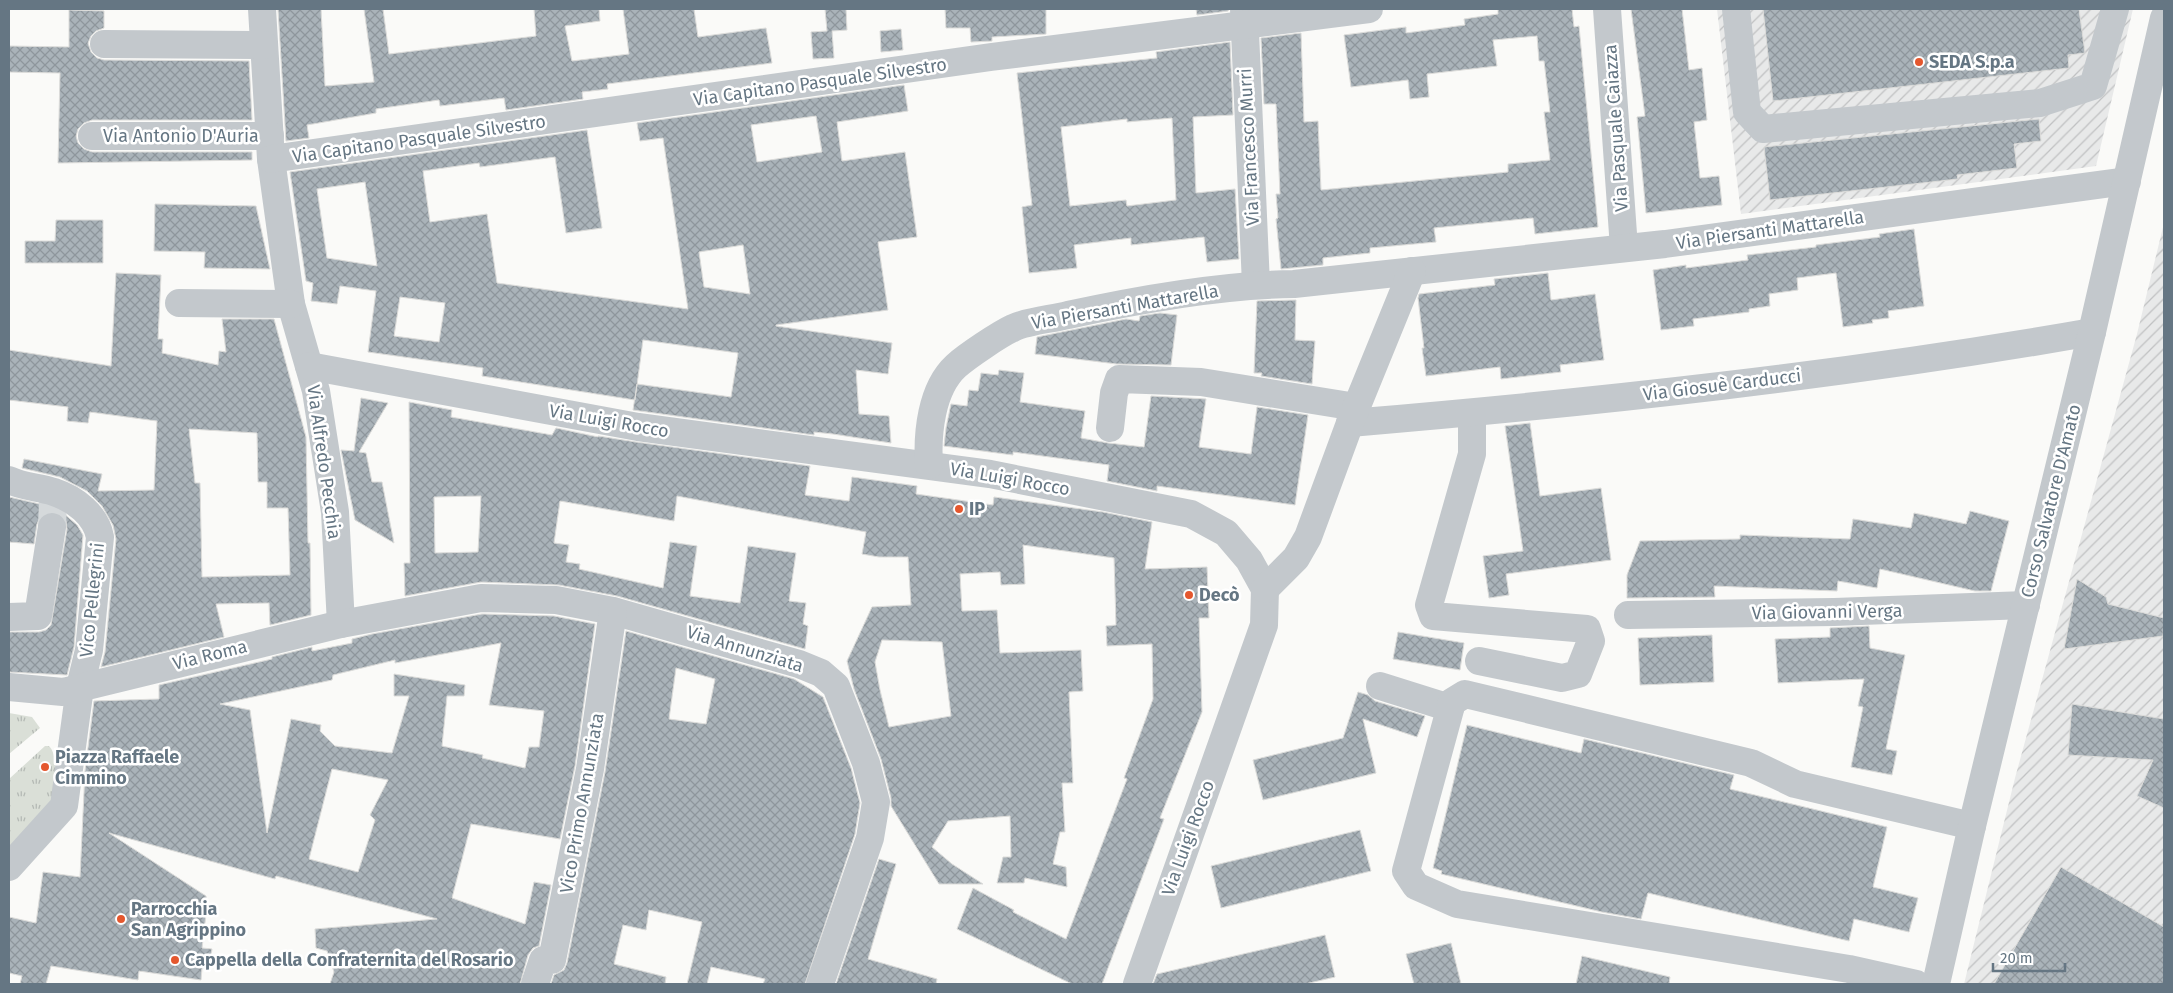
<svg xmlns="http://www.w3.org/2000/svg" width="2173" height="993" viewBox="0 0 2173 993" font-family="'Fira Sans',sans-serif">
<defs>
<pattern id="industrial-furrows" width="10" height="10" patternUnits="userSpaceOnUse" patternTransform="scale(1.25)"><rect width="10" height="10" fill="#e8e9e9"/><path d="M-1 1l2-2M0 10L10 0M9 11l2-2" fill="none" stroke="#c0c1c2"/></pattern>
<pattern id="grass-tufts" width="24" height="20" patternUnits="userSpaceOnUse" patternTransform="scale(1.25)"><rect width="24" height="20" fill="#dadfd7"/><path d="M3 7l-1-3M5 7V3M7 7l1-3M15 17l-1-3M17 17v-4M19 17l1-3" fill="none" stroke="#b4b9b4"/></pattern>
<pattern id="building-cross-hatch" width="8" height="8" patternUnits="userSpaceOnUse" patternTransform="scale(1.25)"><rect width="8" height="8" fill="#aab3b9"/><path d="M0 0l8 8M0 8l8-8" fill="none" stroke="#8e969c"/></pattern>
</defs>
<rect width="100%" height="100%" fill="#fafaf8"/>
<g fill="url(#industrial-furrows)">
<polygon points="1717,9 2133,9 2096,166 1741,214"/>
<polygon points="2164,223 2164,984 1964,984 2015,778 2137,334"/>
</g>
<g fill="url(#grass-tufts)">
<polygon points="9,713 32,717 40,728 9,754"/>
<path d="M 45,746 L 49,746 C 60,756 56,799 48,811 C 40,825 20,843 9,856 L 9,779 Z"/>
</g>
<g fill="url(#building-cross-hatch)" stroke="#dcdcda" fill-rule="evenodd">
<polygon points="278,9 321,9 325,86 374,82 364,9 383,9 389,54 536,36 534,9 599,9 600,21 565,26 572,61 629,54 623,9 694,9 698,37 766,28 772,63 607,84 608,89 582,92 583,99 506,110 504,98 440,106 439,100 376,109 376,113 307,125 309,138 286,141"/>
<polygon points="825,9 846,9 847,30 832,31 834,58 813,59 811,32 827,31"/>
<polygon points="945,9 1046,9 1046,34 992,37 992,41 971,42 970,28 946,28"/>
<polygon points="1196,9 1229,9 1228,11 1197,15"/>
<polygon points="1498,9 1572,9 1574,27 1579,26 1598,227 1535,234 1533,218 1434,228 1436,242 1370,248 1370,253 1323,258 1323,265 1281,269 1276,219 1278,218 1276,194 1280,194 1276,104 1264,104 1261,38 1301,33 1304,122 1318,121 1321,190 1508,172 1508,164 1550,160 1544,112 1550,112 1544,61 1539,61 1537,36 1493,40 1497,66 1427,74 1429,97 1410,99 1408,80 1351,87 1344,35 1406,27 1406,33 1465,25 1464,19 1498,14"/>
<polygon points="1631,9 1682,9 1689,70 1702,68 1706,110 1707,120 1694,122 1700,178 1719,176 1722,205 1646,213 1637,117 1645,116"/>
<polygon points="1763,9 2079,9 2085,53 2068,55 2069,68 1773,101"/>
<polygon points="69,10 104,11 104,28 96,31 91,36 88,43 91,52 97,58 104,60 249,61 252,120 92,120 84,123 78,129 76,136 78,143 84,149 92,152 252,152 252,160 58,163 60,73 9,72 9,46 69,47"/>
<polygon points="901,29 903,50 881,52 880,31"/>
<path d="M 1230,42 L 1233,115 L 1193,117 L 1196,193 L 1235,189 L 1239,259 L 1207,262 L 1204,237 L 1131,245 L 1131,238 L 1074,245 L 1077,268 L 1029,273 L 1022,207 L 1032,205 L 1017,73 L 1157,58 L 1156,52 ZM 1172,118 L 1176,200 L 1127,206 L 1126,200 L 1070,206 L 1061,127 L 1127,119 L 1127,122 Z"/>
<path d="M 904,85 L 908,111 L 837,122 L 842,161 L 905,152 L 917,237 L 878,242 L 888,310 L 776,325 L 776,326 L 892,343 L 888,374 L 856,370 L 859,414 L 889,416 L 891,443 L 833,434 L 814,432 L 814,435 L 633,410 L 637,384 L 731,397 L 738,353 L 643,340 L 635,400 L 482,376 L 483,368 L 368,352 L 376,291 L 340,286 L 337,304 L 311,301 L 313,283 L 306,281 L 290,172 L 587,130 L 602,228 L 566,233 L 555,157 L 480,167 L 479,163 L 423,171 L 430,222 L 487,214 L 497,283 L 688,309 L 663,138 L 640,141 L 637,123 ZM 816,116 L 822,152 L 757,162 L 751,125 ZM 365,182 L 377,266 L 327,258 L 317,189 ZM 743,245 L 750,294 L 704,287 L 699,252 ZM 400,297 L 445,303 L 439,342 L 394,336 Z"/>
<polygon points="2039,119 2041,141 2014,144 2017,168 1957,175 1958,179 1770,200 1764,147"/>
<polygon points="155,204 256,206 270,269 204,268 205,252 154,251"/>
<polygon points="56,220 103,220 103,263 25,263 25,241 55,241"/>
<polygon points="1914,229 1924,306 1888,311 1889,318 1872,320 1873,323 1843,327 1836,273 1797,278 1798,290 1769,294 1770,306 1749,309 1749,312 1693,319 1694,326 1661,330 1653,270 1686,265 1686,268 1748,260 1747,255 1816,247 1816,245 1880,237 1879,234"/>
<path d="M 116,273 L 161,275 L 158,339 L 163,339 L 162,353 L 218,365 L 219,351 L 226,352 L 222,319 L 274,319 L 306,437 L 308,543 L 310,543 L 311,615 L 270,625 L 269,603 L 216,604 L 224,637 L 101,667 L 105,652 L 116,539 L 113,525 L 102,506 L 87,491 L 60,477 L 22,468 L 24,459 L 102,474 L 98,491 L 154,490 L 157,421 L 90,412 L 88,423 L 67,421 L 68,407 L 9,400 L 9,350 L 111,366 ZM 189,429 L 257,433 L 258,482 L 267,482 L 267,508 L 288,508 L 290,575 L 202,577 L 200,483 L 195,483 Z"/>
<polygon points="1548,273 1551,300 1595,294 1604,360 1560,365 1561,372 1501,379 1500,367 1426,376 1422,348 1424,348 1418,298 1419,294 1495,285 1494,279"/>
<polygon points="1296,300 1295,340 1315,341 1312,384 1261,376 1262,373 1254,373 1257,301"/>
<polygon points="1160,313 1177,315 1171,365 1117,364 1035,354 1037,337 1126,319 1139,321 1140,316"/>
<polygon points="999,370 1024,373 1020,402 1085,411 1081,438 1108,443 1144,447 1151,396 1206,399 1199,447 1251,454 1257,407 1308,415 1295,505 1157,486 1157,491 1107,481 1109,465 1013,452 1013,455 944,446 946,428 951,404 967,406 969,390 978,391 981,373 998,375"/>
<polygon points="361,398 388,403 359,452 366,453 372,482 382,482 394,543 355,520 341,450 354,451"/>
<path d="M 409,402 L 452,410 L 451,417 L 552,435 L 556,428 L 598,437 L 598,436 L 636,442 L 810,466 L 805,495 L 849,501 L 852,477 L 917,486 L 916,494 L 993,505 L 994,497 L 1103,512 L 1152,522 L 1145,569 L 1207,567 L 1209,618 L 1199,618 L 1202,712 L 1160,818 L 1164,819 L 1102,984 L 1072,984 L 957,929 L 973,888 L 1014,910 L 1013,912 L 1066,939 L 1127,779 L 1124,778 L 1153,699 L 1152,644 L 1107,646 L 1106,626 L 1116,625 L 1114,558 L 1023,545 L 1025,584 L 1001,585 L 1000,572 L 960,574 L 962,611 L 997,610 L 1000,653 L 1081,650 L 1083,691 L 1069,692 L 1073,783 L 1062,783 L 1065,832 L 1060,832 L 1053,864 L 1066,867 L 1067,887 L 1025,878 L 1024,883 L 997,883 L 1003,857 L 1011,857 L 1010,816 L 948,821 L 932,847 L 952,864 L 983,884 L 939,884 L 891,806 L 891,798 L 881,759 L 854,689 L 847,661 L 872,607 L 911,605 L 908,557 L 879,557 L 862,554 L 866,532 L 677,496 L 674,521 L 560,501 L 554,543 L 569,545 L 566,562 L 580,564 L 579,569 L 663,588 L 670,542 L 697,546 L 690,596 L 740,603 L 748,546 L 796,553 L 789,601 L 806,603 L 803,624 L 808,626 L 805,649 L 617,596 L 559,585 L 481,582 L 405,596 L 404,563 L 410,563 ZM 481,496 L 478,552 L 435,553 L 434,497 ZM 882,640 L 942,642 L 951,716 L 889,727 L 880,690 L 875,662 Z"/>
<polygon points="1530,423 1540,496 1601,488 1611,560 1506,574 1509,595 1489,598 1483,556 1523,551 1505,426"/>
<polygon points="9,497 44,505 62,512 77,525 83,535 74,647 67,675 9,672 9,632 39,632 46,630 51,625 67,529 66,521 62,515 55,512 47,512 40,517 37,524 34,544 9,542"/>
<polygon points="1970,511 2009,521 1991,591 1975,591 1880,569 1877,588 1838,581 1837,591 1714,586 1715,597 1627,598 1627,575 1640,541 1740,539 1740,535 1850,539 1853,519 1911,528 1914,513 1966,524"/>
<polygon points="2077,579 2106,597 2108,604 2164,618 2163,636 2064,649"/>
<path d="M 482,614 L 554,616 L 595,624 L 575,766 L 560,839 L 471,824 L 452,898 L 525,924 L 534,882 L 551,885 L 539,946 L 533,948 L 528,955 L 520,984 L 330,984 L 334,972 L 327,951 L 316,948 L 315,929 L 437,919 L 276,876 L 275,879 L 109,833 L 206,896 L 207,906 L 202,948 L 212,949 L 209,969 L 202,968 L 201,980 L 139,971 L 138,980 L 51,966 L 46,984 L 20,984 L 22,976 L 9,973 L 9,917 L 36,923 L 43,872 L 80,877 L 85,771 L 94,701 L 159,699 L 159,685 L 272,659 L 272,657 L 312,647 L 312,651 L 352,643 L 352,639 L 372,634 ZM 501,643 L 489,705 L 544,711 L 539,747 L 529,747 L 525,768 L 482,758 L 483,755 L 442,746 L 447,696 L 464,696 L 465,685 L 394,674 L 394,696 L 409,696 L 392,753 L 335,746 L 320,731 L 321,725 L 291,719 L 267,833 L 250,710 L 220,704 L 332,680 L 333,675 L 395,660 L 395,663 ZM 332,769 L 388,780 L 370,815 L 375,820 L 358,872 L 309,859 Z"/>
<polygon points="1869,626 1870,648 1905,655 1886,749 1897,751 1892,775 1851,767 1863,707 1858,706 1864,679 1778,683 1775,639 1830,637 1830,628"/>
<path d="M 626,631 L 794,679 L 823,697 L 851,768 L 860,803 L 855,834 L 805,984 L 763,984 L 765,979 L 711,967 L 707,984 L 687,984 L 702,922 L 649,910 L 646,930 L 623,925 L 614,964 L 666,977 L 665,984 L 551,984 L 554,975 L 564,970 L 567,963 L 605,772 ZM 676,668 L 715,679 L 706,724 L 669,719 Z"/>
<polygon points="1398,632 1464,643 1460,670 1393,659"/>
<polygon points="1712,635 1714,682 1640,685 1638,638"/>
<polygon points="1358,692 1368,695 1375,701 1425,716 1417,737 1363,719 1376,773 1263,800 1253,760 1343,738"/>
<polygon points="2072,704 2164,719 2164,808 2137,796 2153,760 2068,755"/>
<polygon points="1467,725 1581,753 1584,739 1734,775 1730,789 1887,827 1873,887 1918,898 1909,932 1854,919 1849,941 1648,893 1641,919 1602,912 1441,874 1442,871 1433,868"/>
<polygon points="1360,830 1371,871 1221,908 1211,866"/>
<polygon points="879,859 896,864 868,959 937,979 936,984 836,984"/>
<polygon points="2061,867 2164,927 2164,984 1994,984"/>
<polygon points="1325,935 1335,977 1305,984 1153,984 1157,974"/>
<polygon points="1451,943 1461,984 1414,984 1406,954"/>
<polygon points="1582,956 1670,977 1669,984 1576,984"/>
</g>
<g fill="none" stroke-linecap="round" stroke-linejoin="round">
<polyline stroke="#d5d9db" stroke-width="28" stroke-dasharray="28 14" stroke-linecap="butt" points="52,527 53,500"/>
<g stroke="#c3c8cc" stroke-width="28">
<polyline points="262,9 271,159 291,304 316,391 335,512 341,624"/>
<polyline points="1244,9 1256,285"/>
<polyline points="1607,9 1624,248"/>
<polyline points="1736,9 1747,112 1763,129 2040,103 2093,86 2115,9"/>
<polyline points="104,44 264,45"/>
<polyline points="92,136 270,136"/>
<polyline points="271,159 991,57 1369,9"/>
<polyline points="179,303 291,304"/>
<polyline points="309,366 638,427 990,474 1191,514 1226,533 1249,560 1265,589 1264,625 1137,984"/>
<polyline points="1472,413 1472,454 1429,605 1433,616 1587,629 1591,641 1578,674 1562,678 1479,661"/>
<path d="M 1350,423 C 1598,402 1847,375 2092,332"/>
<polyline points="1110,428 1114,393 1119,379 1201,382 1356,407"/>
<path d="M 929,465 C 927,434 931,389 956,366 C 967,356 1000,334 1013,328 C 1027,321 1053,319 1068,315 C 1141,299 1219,285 1294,284 L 1665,244 L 2127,181"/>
<path d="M 9,480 C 23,487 40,487 54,492 C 75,499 96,515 100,537 L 89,650 L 80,687 L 64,806 L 9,867"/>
<polyline points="1265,589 1296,558 1308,537 1350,423 1412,271"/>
<polyline points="1628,615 1834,612 2026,605"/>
<polyline points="9,617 38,616 52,527"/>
<polyline points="1380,686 1450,708"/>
<polyline points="9,687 63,692 341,624 481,598 556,600 613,611 799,664 821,673 836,686 866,763 876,802 870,838 820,984"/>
<polyline points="535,984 543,960 552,960 590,769 613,611"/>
<polyline points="1916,984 1849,969 1457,904 1416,886 1406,871 1452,702 1465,694 1751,763 1795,784 1972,826"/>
<polyline points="1936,984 1972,826 2092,332 2164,18"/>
</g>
</g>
<g fill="#e4572e" stroke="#fff" stroke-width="2">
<circle cx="1919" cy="62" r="5"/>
<circle cx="959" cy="509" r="5"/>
<circle cx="1189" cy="595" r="5"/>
<circle cx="45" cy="767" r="5"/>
<circle cx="121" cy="919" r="5"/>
<circle cx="175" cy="960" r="5"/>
</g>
<g text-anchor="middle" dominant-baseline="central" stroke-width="5" stroke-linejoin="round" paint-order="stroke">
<g font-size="18" font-weight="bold" fill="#657683" stroke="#fff" text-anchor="start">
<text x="1929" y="62">SEDA S.p.a</text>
<text x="969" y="509">IP</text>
<text x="1199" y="595">Decò</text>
<text x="55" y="757">Piazza Raffaele<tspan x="55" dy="21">Cimmino</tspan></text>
<text x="131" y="909">Parrocchia<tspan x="131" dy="21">San Agrippino</tspan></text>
<text x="185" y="960">Cappella della Confraternita del Rosario</text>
</g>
<g font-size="18" fill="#657683" stroke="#fff">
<text transform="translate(820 82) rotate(-8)">Via Capitano Pasquale Silvestro</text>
<text transform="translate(1616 128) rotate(-94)">Via Pasquale Caiazza</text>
<text x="181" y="136">Via Antonio D'Auria</text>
<text transform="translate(419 139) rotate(-8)">Via Capitano Pasquale Silvestro</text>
<text transform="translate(1249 147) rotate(-93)">Via Francesco Murri</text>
<text transform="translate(1770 230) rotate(-8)">Via Piersanti Mattarella</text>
<text transform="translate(1125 307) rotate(-10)">Via Piersanti Mattarella</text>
<text transform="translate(1722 385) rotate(-7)">Via Giosuè Carducci</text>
<text transform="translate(609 421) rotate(10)">Via Luigi Rocco</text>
<text transform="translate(324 462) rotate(82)">Via Alfredo Pecchia</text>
<text transform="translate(1010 479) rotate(10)">Via Luigi Rocco</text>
<text transform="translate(2051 501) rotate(-76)">Corso Salvatore D'Amato</text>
<text transform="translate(92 600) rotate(-84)">Vico Pellegrini</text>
<text transform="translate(1827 612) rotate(-1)">Via Giovanni Verga</text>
<text transform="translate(745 649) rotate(17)">Via Annunziata</text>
<text transform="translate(210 655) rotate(-14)">Via Roma</text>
<text transform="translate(582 803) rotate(-80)">Vico Primo Annunziata</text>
<text transform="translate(1188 838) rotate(-70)">Via Luigi Rocco</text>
</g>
</g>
<rect width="2173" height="993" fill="none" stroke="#657683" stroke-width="20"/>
<path d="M1993 963v8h72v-8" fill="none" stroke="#657683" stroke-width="2.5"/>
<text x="2000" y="963" font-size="15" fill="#657683" stroke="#ffffff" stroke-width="4" paint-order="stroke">20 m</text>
</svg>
